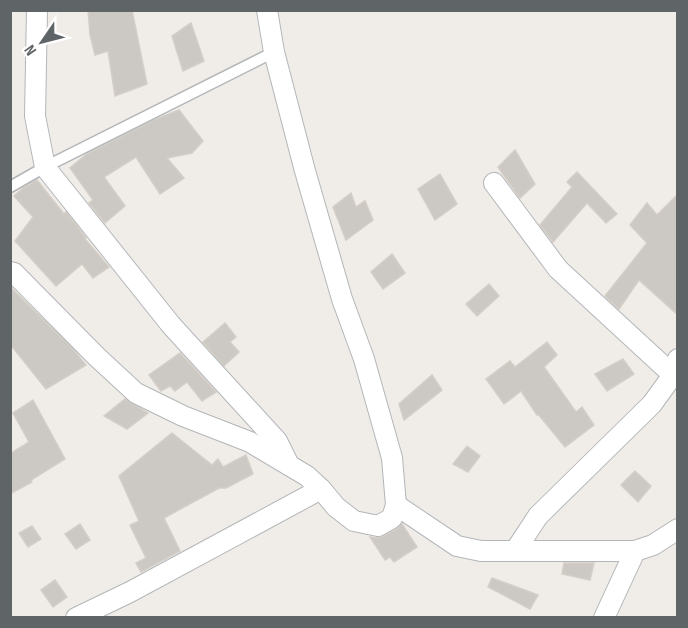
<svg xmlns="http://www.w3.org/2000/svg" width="688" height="628" viewBox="0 0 688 628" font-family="'Sofia Sans Condensed',sans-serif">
<rect width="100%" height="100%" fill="#f0ede8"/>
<g fill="#ccc8c4" stroke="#d4cec7" stroke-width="1.5">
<polygon points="88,10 132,10 147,84 115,96 108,51 95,55 90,35"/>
<polygon points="191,23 204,61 183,71 172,36"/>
<polygon points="179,110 203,141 192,153 167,158 184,178 160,194 136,157 104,177 125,206 105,223 89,203 93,200 70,168 87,154 154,120"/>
<polygon points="515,150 535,184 520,198 498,167"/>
<polygon points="577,172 617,214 606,223 587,203 553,242 540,225 572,187 567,182"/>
<polygon points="440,174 457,204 435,220 418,189"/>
<polygon points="37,180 64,214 66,212 86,238 85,239 109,267 93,278 82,264 56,286 15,241 33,217 14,196 23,188"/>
<polygon points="351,193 356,207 365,201 373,220 346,240 333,207"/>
<polygon points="678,194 678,315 639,280 619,309 605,296 647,243 630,225 647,203 657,215"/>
<polygon points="392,254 405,273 383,289 371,272"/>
<polygon points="489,284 499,296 477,316 466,304"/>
<polygon points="10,287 72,348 86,365 46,389 10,344"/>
<polygon points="225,323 236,337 230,342 239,352 224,366 203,342"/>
<polygon points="547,342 557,355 544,367 576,412 582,407 594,425 565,447 538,414 537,415 521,391 504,404 486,379 510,361 515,367"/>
<polygon points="180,353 216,392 202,401 187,382 175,391 170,386 161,391 149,375"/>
<polygon points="623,359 634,374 607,391 595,374"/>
<polygon points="432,375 442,390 404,420 399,404"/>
<polygon points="125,399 148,413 127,429 104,416"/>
<polygon points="33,400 65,459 31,480 32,482 10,494 10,454 29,442 13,413"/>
<polygon points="172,433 212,465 218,459 223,467 246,455 253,474 226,488 219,488 164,518 180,551 141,572 136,563 146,558 130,525 139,521 119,476"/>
<polygon points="467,446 480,456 468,472 453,464"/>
<polygon points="635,471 651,486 638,502 621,485"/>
<polygon points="80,524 90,540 76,549 65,534"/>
<polygon points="402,524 417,547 394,562 390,557 385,560 370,537 376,538 384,536 398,528"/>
<polygon points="32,526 41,539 28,547 19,533"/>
<polygon points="564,563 594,563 590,580 562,574"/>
<polygon points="492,578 538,595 530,609 488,587"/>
<polygon points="55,580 67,597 53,607 41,590"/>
</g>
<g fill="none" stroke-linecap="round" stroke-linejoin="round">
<defs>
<polyline id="service" points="10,187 45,167 274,52"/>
<g id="minor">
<polyline points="37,10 35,116 45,167 171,325 277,441 289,465"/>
<polyline points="494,183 558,269 673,375 678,376"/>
<polyline points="10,272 14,273 97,357 136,393 183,416 250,442 307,476 321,489 336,507 354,521 378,526 392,518 396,505 392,458 364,359 342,299 305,171 274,52 267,10"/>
<polyline points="396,505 457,546 481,551 635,551 653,545 678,529"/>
<polyline points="515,551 538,516 652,404 673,375 678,359"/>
<polyline points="76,618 130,592 321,489"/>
<polyline points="604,618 635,551"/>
</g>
</defs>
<use href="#service" stroke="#b3b6b9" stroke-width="13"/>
<use href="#minor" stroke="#b3b6b9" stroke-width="22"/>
<use href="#service" stroke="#fff" stroke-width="10"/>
<use href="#minor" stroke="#fff" stroke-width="20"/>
</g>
<rect width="688" height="628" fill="none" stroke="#5f6467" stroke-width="24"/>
<g transform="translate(42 42) rotate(235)" stroke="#ffffff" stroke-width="4.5" paint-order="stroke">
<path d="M0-4.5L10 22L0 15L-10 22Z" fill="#5f6467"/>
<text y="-9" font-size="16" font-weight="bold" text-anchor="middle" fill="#5f6467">N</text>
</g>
</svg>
